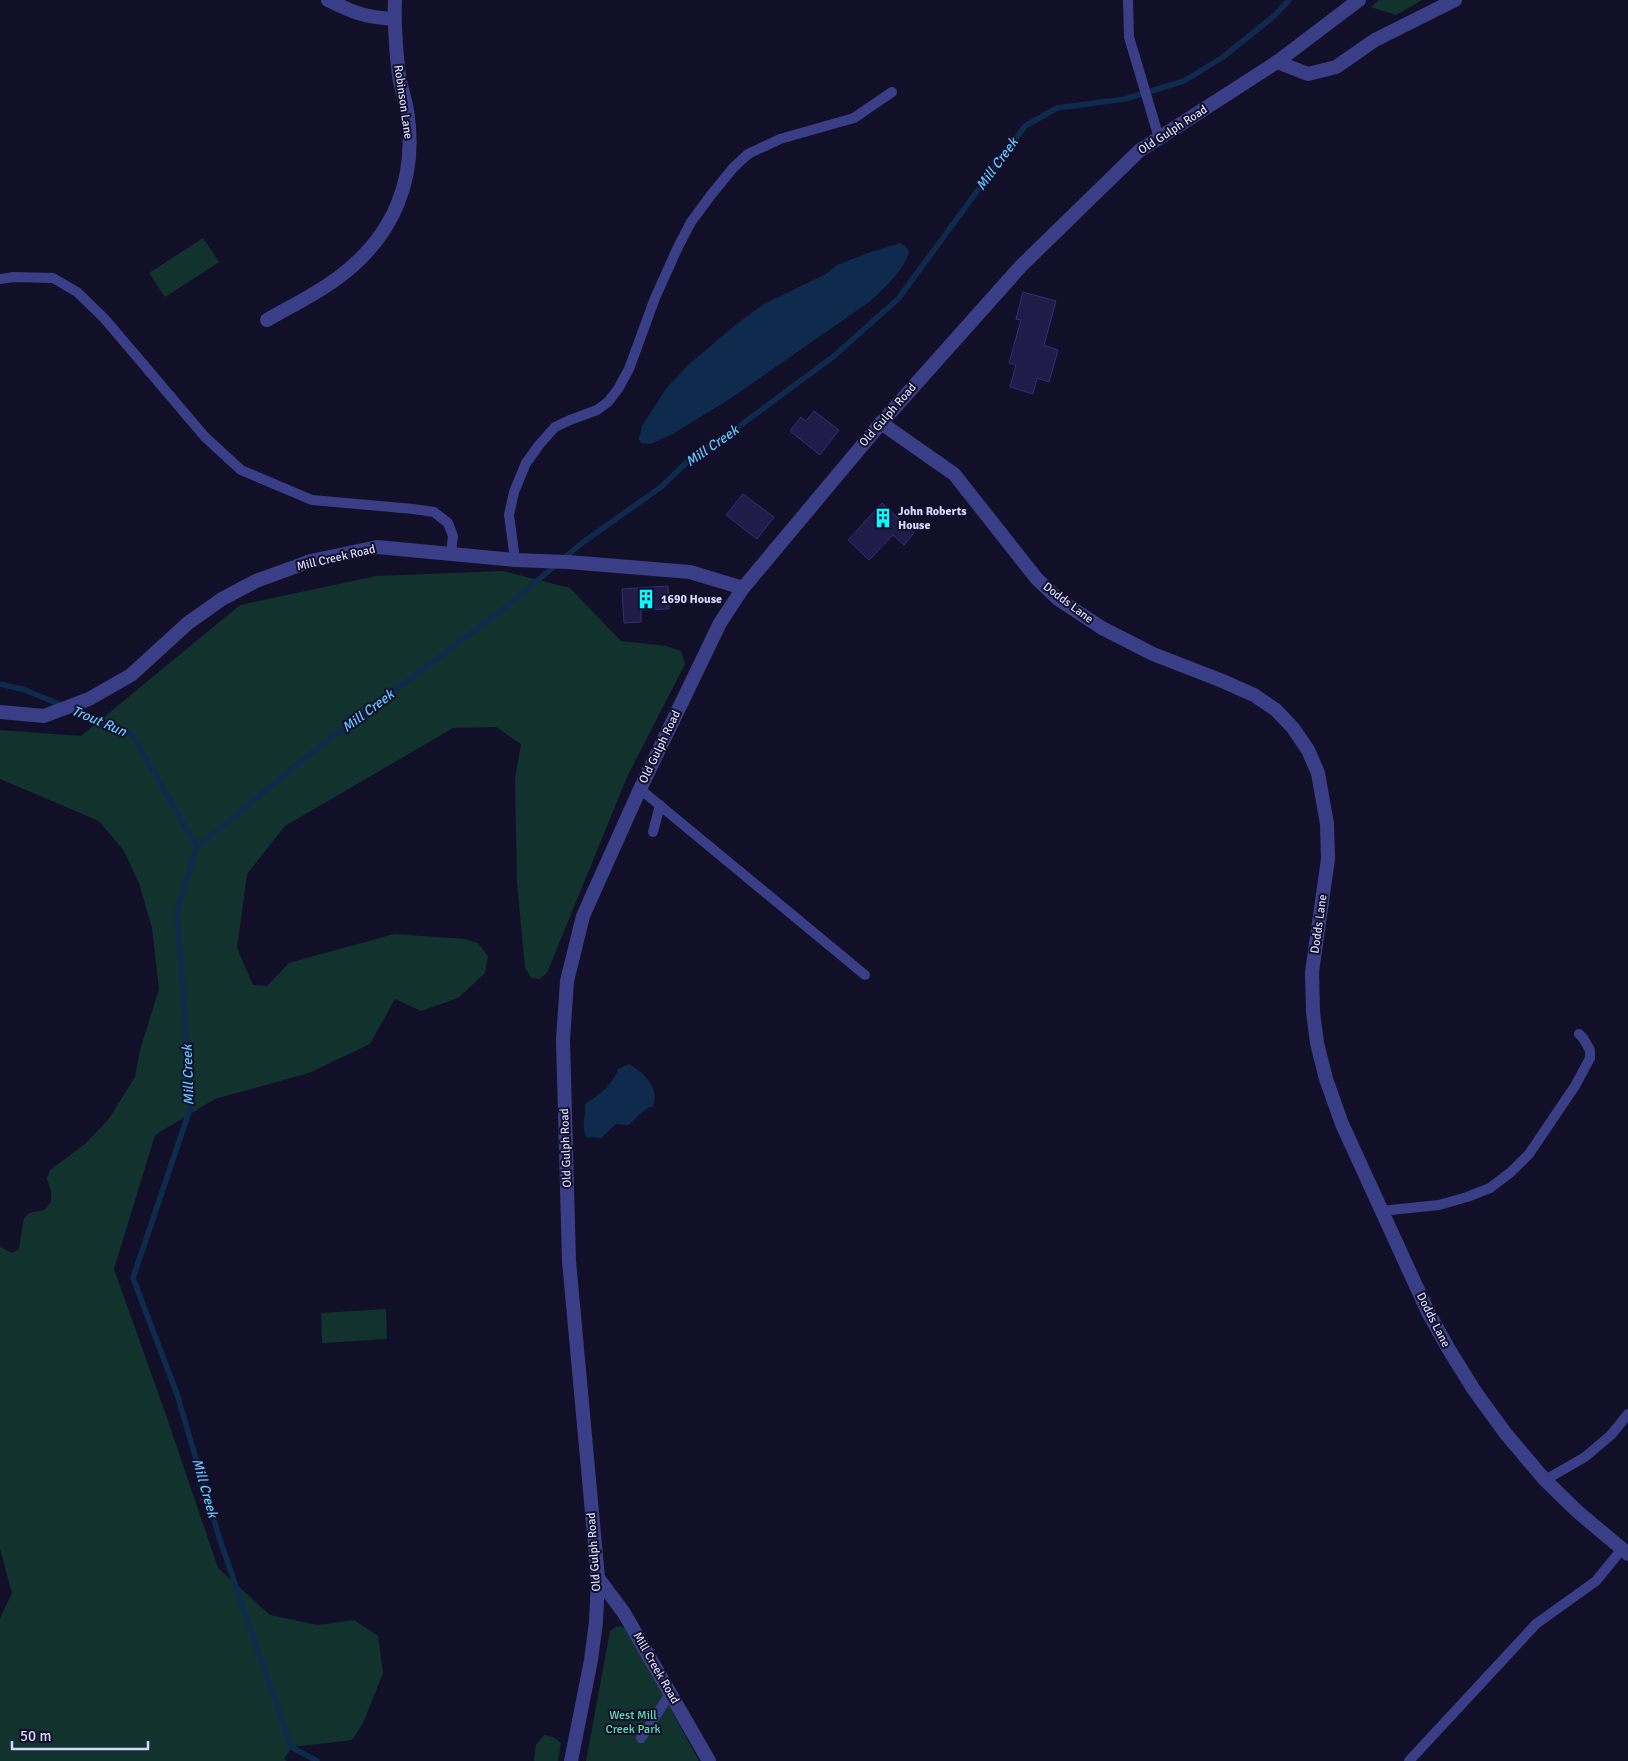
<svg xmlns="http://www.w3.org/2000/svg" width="1628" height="1761" viewBox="0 0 1628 1761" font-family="Signika,sans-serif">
<rect width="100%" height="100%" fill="#121028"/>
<g fill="#12322e">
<polygon points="1379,0 1422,0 1396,15 1371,7"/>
<polygon points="203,238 219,262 165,297 149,273"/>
<polygon points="503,571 570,588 621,641 666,646 681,651 685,664 627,777 547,973 539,979 531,978 525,967 517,883 515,778 521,744 496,727 453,728 285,826 247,874 237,948 253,985 267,986 289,963 394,934 464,939 478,943 488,956 485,973 458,998 421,1011 395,999 370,1044 309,1073 215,1099 155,1135 114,1269 167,1418 218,1568 270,1615 318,1625 354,1620 378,1636 383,1673 363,1723 352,1740 292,1747 284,1759 287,1761 0,1761 0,1618 12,1593 0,1549 0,1247 12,1253 19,1249 24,1218 29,1213 44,1210 51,1202 51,1191 47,1179 50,1170 85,1144 108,1120 135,1077 140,1050 159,989 152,928 139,883 124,851 99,821 0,779 0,730 81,736 240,605 376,576"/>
<polygon points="386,1309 387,1339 322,1343 321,1313"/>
<polygon points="621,1626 629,1632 699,1761 586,1761 610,1631 616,1627"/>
<polygon points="544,1735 553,1737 561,1743 558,1761 534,1761 536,1745"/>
</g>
<g fill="#0e2b4d">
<path d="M 900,243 L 906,247 L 909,251 C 906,268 882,291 869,302 L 731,398 L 673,434 L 650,444 L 641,443 L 638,437 L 640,436 L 642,426 L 666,389 L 686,367 L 734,326 L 764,304 L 826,274 L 837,265 L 868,253 Z"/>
<path d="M 629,1064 C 644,1073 660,1088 653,1106 L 646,1109 L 628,1125 L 616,1124 L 601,1138 L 586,1137 C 581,1124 586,1117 585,1104 C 599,1095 613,1085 618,1069 Z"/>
</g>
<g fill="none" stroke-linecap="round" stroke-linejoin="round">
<g stroke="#0e2b4d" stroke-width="5.5">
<polyline points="0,684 25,690 132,734 197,847"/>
<polyline points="317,1761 291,1747 219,1537 177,1394 133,1278 191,1106 177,910 197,847 310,754 502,610 582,543 661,487 693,456 741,425 834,356 898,299 1025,126 1057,108 1125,99 1184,81 1223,57 1274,16 1289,0"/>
</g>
</g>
<g fill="#211b49" stroke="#352d75">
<polygon points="1023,292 1056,301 1044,345 1058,350 1049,382 1037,378 1033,394 1010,387 1016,365 1009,363 1021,320 1016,319"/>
<polygon points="814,411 839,430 820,455 790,431 801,417 806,421"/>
<polygon points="743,494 774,517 757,539 726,515"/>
<polygon points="882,503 914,533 904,545 893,535 869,560 848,540"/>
<polygon points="668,586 669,609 641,610 641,622 624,623 622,589"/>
</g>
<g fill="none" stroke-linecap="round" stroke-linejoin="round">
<g stroke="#3a3e87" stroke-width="10">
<polyline points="1128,0 1129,37 1159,138"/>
<polyline points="0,279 14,277 53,278 77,292 104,318 205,437 241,470 312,500 413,509 434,512 448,523 453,536 451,553"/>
<polyline points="515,560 509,515 514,492 526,463 539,445 555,427 570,420 597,410 608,402 618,389 629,369 655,298 678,247 691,222 711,195 733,168 748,154 780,139 854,118 892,92"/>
<polyline points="640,789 865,975"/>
<polyline points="653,832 660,805"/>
<polyline points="1381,1211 1439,1205 1467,1197 1490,1188 1511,1172 1529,1154 1575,1086 1590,1058 1590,1050 1583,1038 1579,1034"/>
<polyline points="1545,1480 1585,1457 1611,1435 1628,1414"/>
<polyline points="641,1738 670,1694"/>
<polyline points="1409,1761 1536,1624 1596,1581 1622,1549"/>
</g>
<g stroke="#3a3e87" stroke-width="14">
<path d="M 328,0 C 354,13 365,17 394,19"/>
<polyline points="1277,62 1308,74 1336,67 1375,40 1455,0"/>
<path d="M 267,320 C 291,306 317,294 339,277 C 394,236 418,178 407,110 C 405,99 401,88 399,76 C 396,51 394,25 395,0"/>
<polyline points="881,423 954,474 1037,579 1058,599 1102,628 1153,654 1220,680 1254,695 1276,710 1293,728 1308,750 1318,773 1327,824 1328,859 1312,972 1313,1012 1317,1043 1326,1079 1342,1124 1428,1312 1448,1348 1474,1390 1506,1434 1545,1480 1578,1512 1628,1554"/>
</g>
<g stroke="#3a3e87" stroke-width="14">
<polyline points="0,712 44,716 89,699 131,675 188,623 222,599 256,581 311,561 377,547 515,560 568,562 690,572 743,588"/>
<polyline points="598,1578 624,1613 709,1761"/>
<polyline points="571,1761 591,1660 596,1622 598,1578 569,1261 563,1040 567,981 583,916 640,789 720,623 743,588 881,423 1021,266 1139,151 1277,62 1359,0"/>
</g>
</g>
<defs>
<symbol id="building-bare" viewBox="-9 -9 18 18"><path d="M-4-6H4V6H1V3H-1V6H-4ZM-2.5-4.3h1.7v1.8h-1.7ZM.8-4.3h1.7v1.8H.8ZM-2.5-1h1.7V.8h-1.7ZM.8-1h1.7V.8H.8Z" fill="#02fcff" stroke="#121028" stroke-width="2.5" paint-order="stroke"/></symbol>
</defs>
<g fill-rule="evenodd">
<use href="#building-bare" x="869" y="504" width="28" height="28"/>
<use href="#building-bare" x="632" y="585" width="28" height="28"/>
</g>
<g text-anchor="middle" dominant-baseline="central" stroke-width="4" stroke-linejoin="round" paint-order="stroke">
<g font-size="12" fill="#d7d6ff" stroke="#121028">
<text transform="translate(403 102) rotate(82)">Robinson Lane</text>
<text transform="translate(1173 130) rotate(-33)">Old Gulph Road</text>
<text transform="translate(888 415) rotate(-49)">Old Gulph Road</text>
<text transform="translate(336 558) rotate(-13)">Mill Creek Road</text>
<text transform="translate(1068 603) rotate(37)">Dodds Lane</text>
<text transform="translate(660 747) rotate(-64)">Old Gulph Road</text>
<text transform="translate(1319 924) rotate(-82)">Dodds Lane</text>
<text transform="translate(566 1148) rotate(-92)">Old Gulph Road</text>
<text transform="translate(1433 1320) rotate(63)">Dodds Lane</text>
<text transform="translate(594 1552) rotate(-94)">Old Gulph Road</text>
<text transform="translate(656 1668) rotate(60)">Mill Creek Road</text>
</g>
<g font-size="12" font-weight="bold" fill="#d7d6ff" stroke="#121028" text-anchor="start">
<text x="898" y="511">John Roberts<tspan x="898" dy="14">House</tspan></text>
<text x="661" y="599">1690 House</text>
</g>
<g font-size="12" fill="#60e1b5" stroke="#121028">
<text x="633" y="1715">West Mill<tspan x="633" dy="14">Creek Park</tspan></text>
</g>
<g font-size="14" font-style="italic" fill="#64c5ff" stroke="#121028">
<text transform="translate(997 164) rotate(-54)">Mill Creek</text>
<text transform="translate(712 446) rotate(-35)">Mill Creek</text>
<text transform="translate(368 711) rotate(-37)">Mill Creek</text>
<text transform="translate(99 721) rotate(23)">Trout Run</text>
<text transform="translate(188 1075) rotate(-92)">Mill Creek</text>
<text transform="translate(205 1488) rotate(74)">Mill Creek</text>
</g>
</g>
<path d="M12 1741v8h136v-8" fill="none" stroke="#d7d6ff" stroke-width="2.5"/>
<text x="20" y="1741" font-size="15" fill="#d7d6ff" stroke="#121028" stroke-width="4" paint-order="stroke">50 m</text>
</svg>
